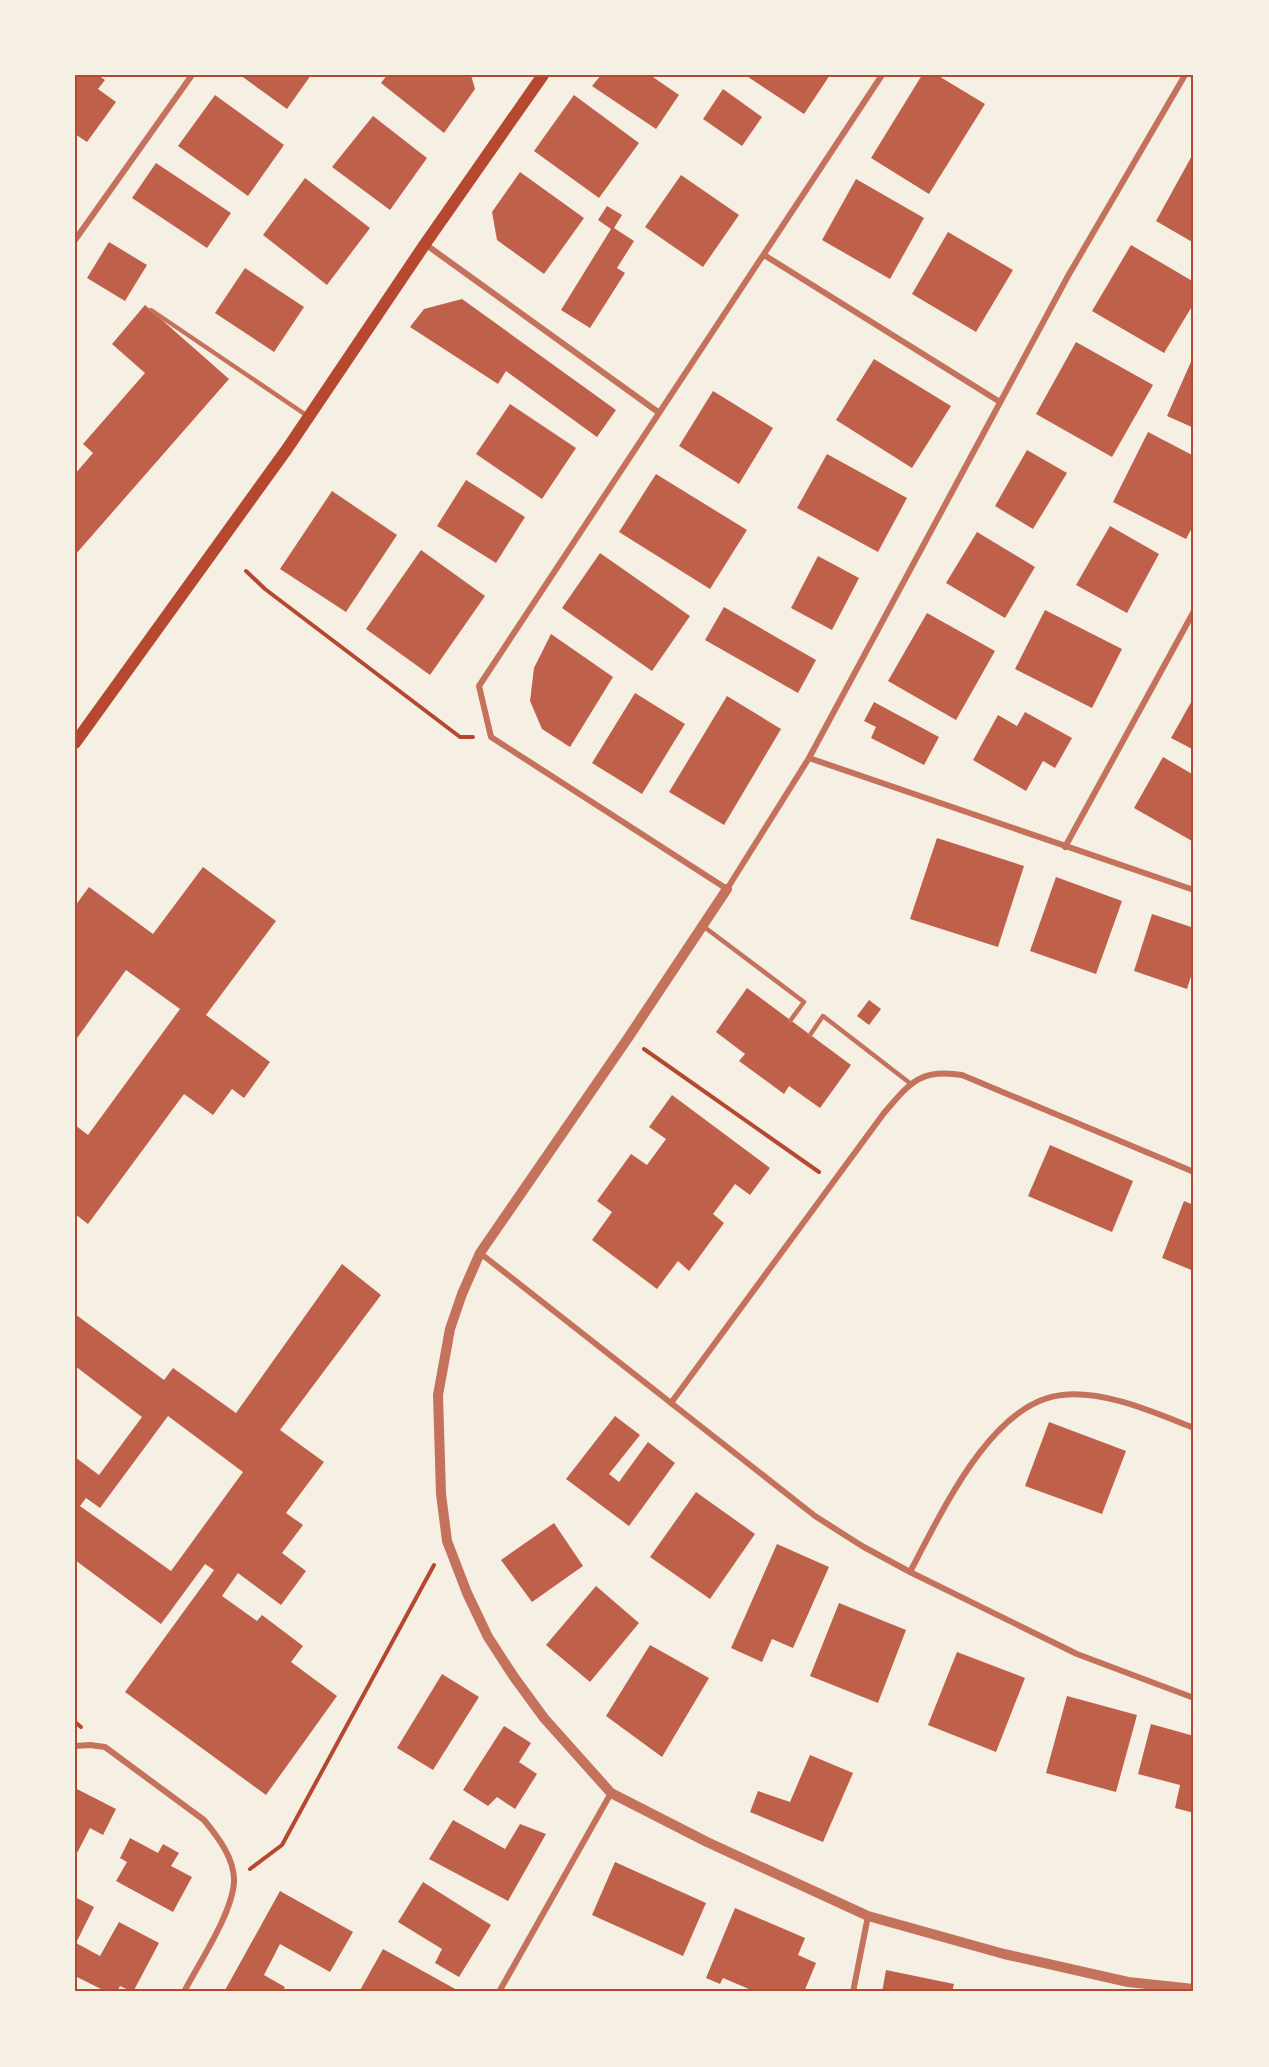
<svg xmlns="http://www.w3.org/2000/svg" width="1269" height="2067" viewBox="0 0 1269 2067" font-family="Helvetica,sans-serif">
<rect width="100%" height="100%" fill="#f6efe4"/>
<g fill="#bf614a" fill-rule="evenodd">
<polygon points="75,75 98,75 105,80 98,89 116,102 87,142 75,134"/>
<polygon points="240,75 311,75 287,109"/>
<polygon points="387,75 471,75 475,89 444,133 381,83"/>
<polygon points="601,75 650,75 679,95 656,129 592,86"/>
<polygon points="745,75 830,75 804,114"/>
<polygon points="922,75 937,75 985,104 929,194 871,158"/>
<polygon points="723,89 762,117 742,146 703,119"/>
<polygon points="215,95 284,145 248,196 178,146"/>
<polygon points="574,95 639,143 599,198 534,151"/>
<polygon points="373,116 427,158 390,210 332,167"/>
<polygon points="1194,152 1194,243 1156,221"/>
<polygon points="156,163 231,213 207,248 132,198"/>
<polygon points="520,172 584,218 544,274 497,240 492,212"/>
<polygon points="681,175 739,215 703,267 645,227"/>
<polygon points="305,178 370,228 327,285 263,235"/>
<polygon points="856,179 924,218 890,279 822,240"/>
<polygon points="607,206 622,215 614,228 634,241 617,268 625,273 590,328 561,310 611,229 598,220"/>
<polygon points="948,232 1013,270 976,332 912,294"/>
<polygon points="109,242 147,265 125,301 87,278"/>
<polygon points="1131,245 1194,282 1194,303 1164,353 1092,311"/>
<polygon points="245,268 304,307 274,352 215,313"/>
<polygon points="462,299 616,410 597,437 506,371 498,384 410,327 424,309"/>
<polygon points="145,305 229,379 75,555 75,474 93,453 83,444 145,373 112,344"/>
<polygon points="1076,342 1153,385 1112,457 1036,414"/>
<polygon points="1194,355 1194,428 1167,416"/>
<polygon points="874,359 951,406 912,468 836,420"/>
<polygon points="713,391 773,428 739,484 679,446"/>
<polygon points="510,404 576,448 542,499 476,454"/>
<polygon points="1148,432 1194,456 1194,524 1186,539 1113,502"/>
<polygon points="1027,450 1067,473 1033,529 995,506"/>
<polygon points="827,454 907,498 878,552 797,508"/>
<polygon points="656,474 747,530 710,589 619,532"/>
<polygon points="466,480 525,517 496,563 437,526"/>
<polygon points="332,491 397,535 346,612 280,569"/>
<polygon points="1110,526 1159,554 1127,613 1076,585"/>
<polygon points="977,532 1035,567 1005,618 946,583"/>
<polygon points="421,550 485,596 430,675 366,629"/>
<polygon points="600,553 690,616 652,671 562,608"/>
<polygon points="818,556 859,578 832,630 791,608"/>
<polygon points="724,607 816,660 798,693 705,640"/>
<polygon points="1045,610 1122,649 1092,708 1015,669"/>
<polygon points="927,613 995,651 956,720 888,681"/>
<polygon points="551,634 613,677 570,747 542,729 530,701 534,668"/>
<polygon points="635,693 685,724 642,794 592,763"/>
<polygon points="727,696 781,729 724,825 669,792"/>
<polygon points="1194,697 1194,750 1171,738"/>
<polygon points="874,702 939,737 924,765 871,738 876,727 864,721"/>
<polygon points="1025,712 1072,738 1055,768 1043,761 1026,791 973,760 998,715 1017,726"/>
<polygon points="1163,757 1194,775 1194,837 1192,841 1134,808"/>
<polygon points="937,838 1024,866 998,947 910,919"/>
<polygon points="203,867 276,921 206,1015 270,1062 244,1098 232,1089 213,1115 184,1094 88,1224 75,1214 75,1125 88,1135 180,1009 126,970 75,1041 75,906 89,887 153,934"/>
<polygon points="1056,877 1122,901 1096,974 1030,951"/>
<polygon points="1152,914 1194,928 1194,967 1187,989 1134,971"/>
<polygon points="747,988 851,1065 820,1108 789,1086 784,1094 739,1061 745,1054 716,1032"/>
<polygon points="869,1000 881,1009 869,1025 857,1016"/>
<polygon points="672,1095 770,1168 750,1195 735,1184 713,1214 724,1223 689,1271 678,1261 657,1289 592,1240 612,1212 597,1201 631,1154 647,1165 666,1139 649,1127"/>
<polygon points="1050,1145 1133,1181 1112,1232 1028,1196"/>
<polygon points="1184,1201 1194,1205 1194,1271 1162,1258"/>
<path d="M 342,1264 L 381,1295 L 280,1430 L 324,1462 L 286,1513 L 303,1525 L 282,1553 L 306,1571 L 281,1605 L 238,1573 L 222,1596 L 257,1621 L 262,1615 L 303,1646 L 291,1662 L 337,1696 L 266,1795 L 125,1692 L 214,1570 L 205,1564 L 161,1624 L 75,1560 L 75,1457 L 99,1475 L 142,1417 L 75,1366 L 75,1314 L 164,1380 L 173,1368 L 236,1413 ZM 168,1416 L 243,1472 L 171,1571 L 80,1506 L 86,1498 L 100,1508 Z"/>
<polygon points="615,1416 640,1435 609,1474 619,1482 648,1442 675,1463 629,1526 566,1479"/>
<polygon points="1049,1422 1126,1451 1102,1514 1025,1486"/>
<polygon points="696,1492 755,1534 710,1599 650,1557"/>
<polygon points="554,1523 583,1566 532,1602 501,1560"/>
<polygon points="777,1544 829,1567 793,1648 772,1639 762,1662 731,1648"/>
<polygon points="596,1586 639,1623 590,1682 546,1645"/>
<polygon points="839,1603 906,1630 878,1703 810,1676"/>
<polygon points="650,1645 709,1678 662,1757 606,1716"/>
<polygon points="957,1652 1025,1678 996,1752 928,1725"/>
<polygon points="442,1674 479,1697 433,1770 397,1748"/>
<polygon points="1067,1696 1137,1715 1116,1792 1046,1773"/>
<polygon points="1151,1724 1194,1736 1194,1813 1175,1808 1180,1785 1138,1774"/>
<polygon points="504,1726 531,1743 519,1762 537,1774 515,1809 497,1797 488,1806 463,1790"/>
<polygon points="810,1755 853,1773 823,1842 750,1812 758,1791 790,1802"/>
<polygon points="75,1788 116,1809 103,1835 90,1828 75,1857"/>
<polygon points="453,1820 505,1849 520,1824 546,1834 508,1901 429,1859"/>
<polygon points="130,1838 158,1853 163,1844 179,1853 171,1866 192,1877 173,1912 116,1881 127,1862 120,1858"/>
<polygon points="615,1862 706,1903 683,1956 592,1915"/>
<polygon points="423,1882 491,1925 459,1977 435,1963 442,1949 398,1922"/>
<polygon points="280,1891 353,1932 330,1972 280,1944 264,1975 285,1987 282,1992 224,1992"/>
<polygon points="75,1897 94,1907 76,1943 100,1956 119,1922 159,1943 133,1992 120,1986 117,1992 107,1992 75,1976"/>
<polygon points="735,1908 805,1938 798,1955 816,1963 804,1992 756,1992 723,1978 720,1984 706,1978"/>
<polygon points="383,1949 457,1990 456,1992 359,1992"/>
<polygon points="886,1970 954,1984 952,1992 882,1992"/>
</g>
<g fill="none" stroke-linecap="round" stroke-linejoin="round">
<g stroke="#b5482f" stroke-width="4">
<polyline points="246,571 265,589 460,737 473,737"/>
<polyline points="644,1049 819,1172"/>
<polyline points="75,1722 81,1727"/>
<polyline points="250,1869 282,1845 434,1565"/>
</g>
<g stroke="#c5725c" stroke-width="4.5">
<polyline points="151,310 309,417"/>
<polyline points="703,926 804,1002 790,1021"/>
<polyline points="810,1035 823,1016 911,1084"/>
</g>
<g stroke="#c5725c" stroke-width="6">
<polyline points="882,75 479,686 491,737 727,889 809,758 1068,276 1185,75"/>
<polyline points="75,240 192,75"/>
<polyline points="425,244 658,412"/>
<polyline points="764,255 1000,402"/>
<polyline points="809,758 1194,890"/>
<polyline points="1065,847 1194,611"/>
<polyline points="480,1253 815,1516 862,1546 910,1572 1077,1654 1194,1698"/>
<path d="M 671,1403 L 884,1113 C 910,1083 920,1068 962,1075 L 1194,1172"/>
<path d="M 910,1572 C 940,1516 991,1402 1062,1395 C 1105,1390 1155,1413 1194,1428"/>
<path d="M 75,1746 L 90,1745 L 105,1747 L 204,1820 C 218,1837 235,1859 234,1882 C 232,1914 199,1963 184,1992"/>
<polyline points="499,1992 611,1793"/>
<polyline points="853,1992 868,1916"/>
</g>
<polyline stroke="#c5725c" stroke-width="10" points="727,889 628,1038 480,1253 462,1294 450,1329 438,1395 441,1494 447,1541 467,1593 488,1637 514,1677 544,1718 611,1793 707,1842 868,1916 1004,1954 1128,1982 1194,1989"/>
<polyline stroke="#b5482f" stroke-width="12" points="75,743 287,449 425,244 543,75"/>
</g>
<rect width="1269" height="2067" fill="none" stroke="#f6efe4" stroke-width="153"/>
<rect x="76" y="76" width="1116" height="1914" fill="none" stroke="#b5482f" stroke-width="2"/>
</svg>
